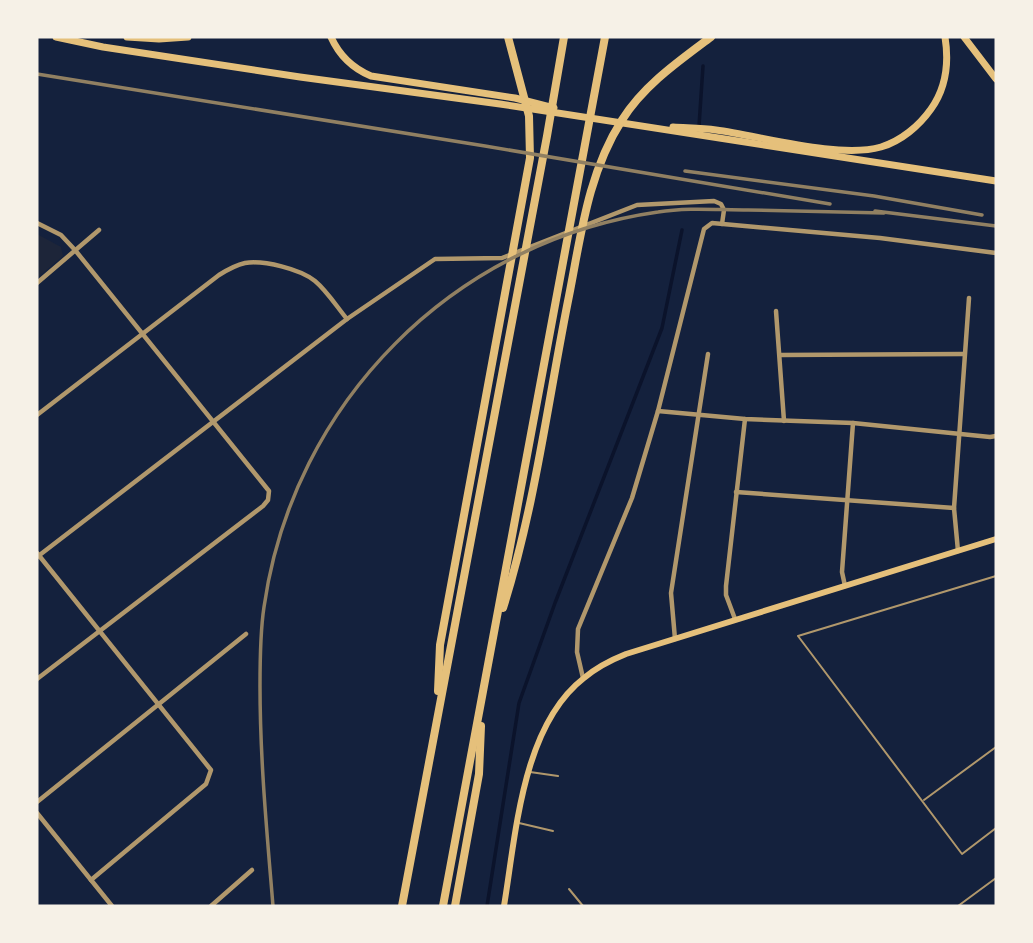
<svg xmlns="http://www.w3.org/2000/svg" width="1033" height="943" viewBox="0 0 1033 943" font-family="Roboto,sans-serif">
<rect width="100%" height="100%" fill="#14213d"/>
<polygon fill="#1d2539" points="37,234 61,247 63,256 37,278"/>
<g fill="none" stroke-linecap="round" stroke-linejoin="round">
<g stroke="#0b132b" stroke-width="3.5">
<polyline points="699,126 703,66"/>
<polyline points="487,906 519,703 555,603 662,328 682,230"/>
</g>
<g stroke="#b1986c" stroke-width="2">
<polyline points="996,576 798,636 962,854 996,828"/>
<polyline points="530,772 558,776"/>
<polyline points="924,800 996,747"/>
<polyline points="519,823 553,831"/>
<polyline points="569,889 583,906"/>
<polyline points="958,906 996,878"/>
</g>
<g stroke="#b1986c" stroke-width="4.5">
<polyline points="37,223 61,235 75,250 269,491 268,500 263,506 37,679"/>
<polyline points="37,283 99,230"/>
<polyline points="776,311 784,421"/>
<polyline points="780,355 964,354"/>
<polyline points="658,411 745,419 853,423 990,437 996,436"/>
<path d="M 37,415 L 219,275 C 227,270 236,265 245,263 C 264,260 300,269 315,281 C 327,291 337,307 347,319"/>
<polyline points="736,492 954,508"/>
<polyline points="958,551 954,508 969,298"/>
<polyline points="37,553 211,770 206,784 91,880"/>
<polyline points="37,557 347,319 435,259 502,258 637,205 714,201 721,204 724,210 722,224"/>
<polyline points="845,586 842,572 853,423"/>
<polyline points="735,619 726,595 726,586 745,419"/>
<polyline points="675,639 671,593 708,354"/>
<polyline points="583,678 577,652 578,629 632,498 658,411 704,229 712,223 880,238 996,253"/>
<polyline points="37,802 246,634"/>
<polyline points="37,813 112,906"/>
<polyline points="211,906 252,870"/>
</g>
<path stroke="#e5c07b" stroke-width="6" d="M 504,906 C 516,834 522,726 584,678 C 597,667 611,660 626,654 L 996,539"/>
<g stroke="#e5c07b" stroke-width="7">
<polyline points="56,37 103,47 300,77 500,104 996,181"/>
<polyline points="127,37 159,39 188,37"/>
<path d="M 331,37 C 339,55 352,68 371,76 L 515,98 L 554,108"/>
<polyline points="964,37 996,79"/>
<path d="M 673,127 C 687,128 702,128 716,130 C 761,136 839,159 881,147 C 901,141 919,126 931,109 C 946,88 949,62 945,37"/>
</g>
<g stroke="#e5c07b" stroke-width="8">
<path d="M 503,608 C 535,507 548,400 569,296 C 581,235 588,173 622,120 C 644,85 679,61 711,37"/>
<polyline points="438,691 440,645 530,158 529,116 508,37"/>
<polyline points="402,906 547,136 564,37"/>
<polyline points="443,906 605,37"/>
<polyline points="455,906 479,774 481,726"/>
</g>
<g stroke="#918062" stroke-width="3.5">
<polyline points="37,74 485,146 830,204"/>
<polyline points="685,171 874,196 982,215"/>
<polyline points="875,211 996,226"/>
<path d="M 273,906 C 267,833 260,760 260,686 C 260,660 260,633 264,607 C 293,403 453,241 658,212 C 688,207 718,210 748,210 C 794,211 839,212 884,213"/>
</g>
</g>
<rect width="1033" height="943" fill="none" stroke="#f6f1e7" stroke-width="77"/>
</svg>
